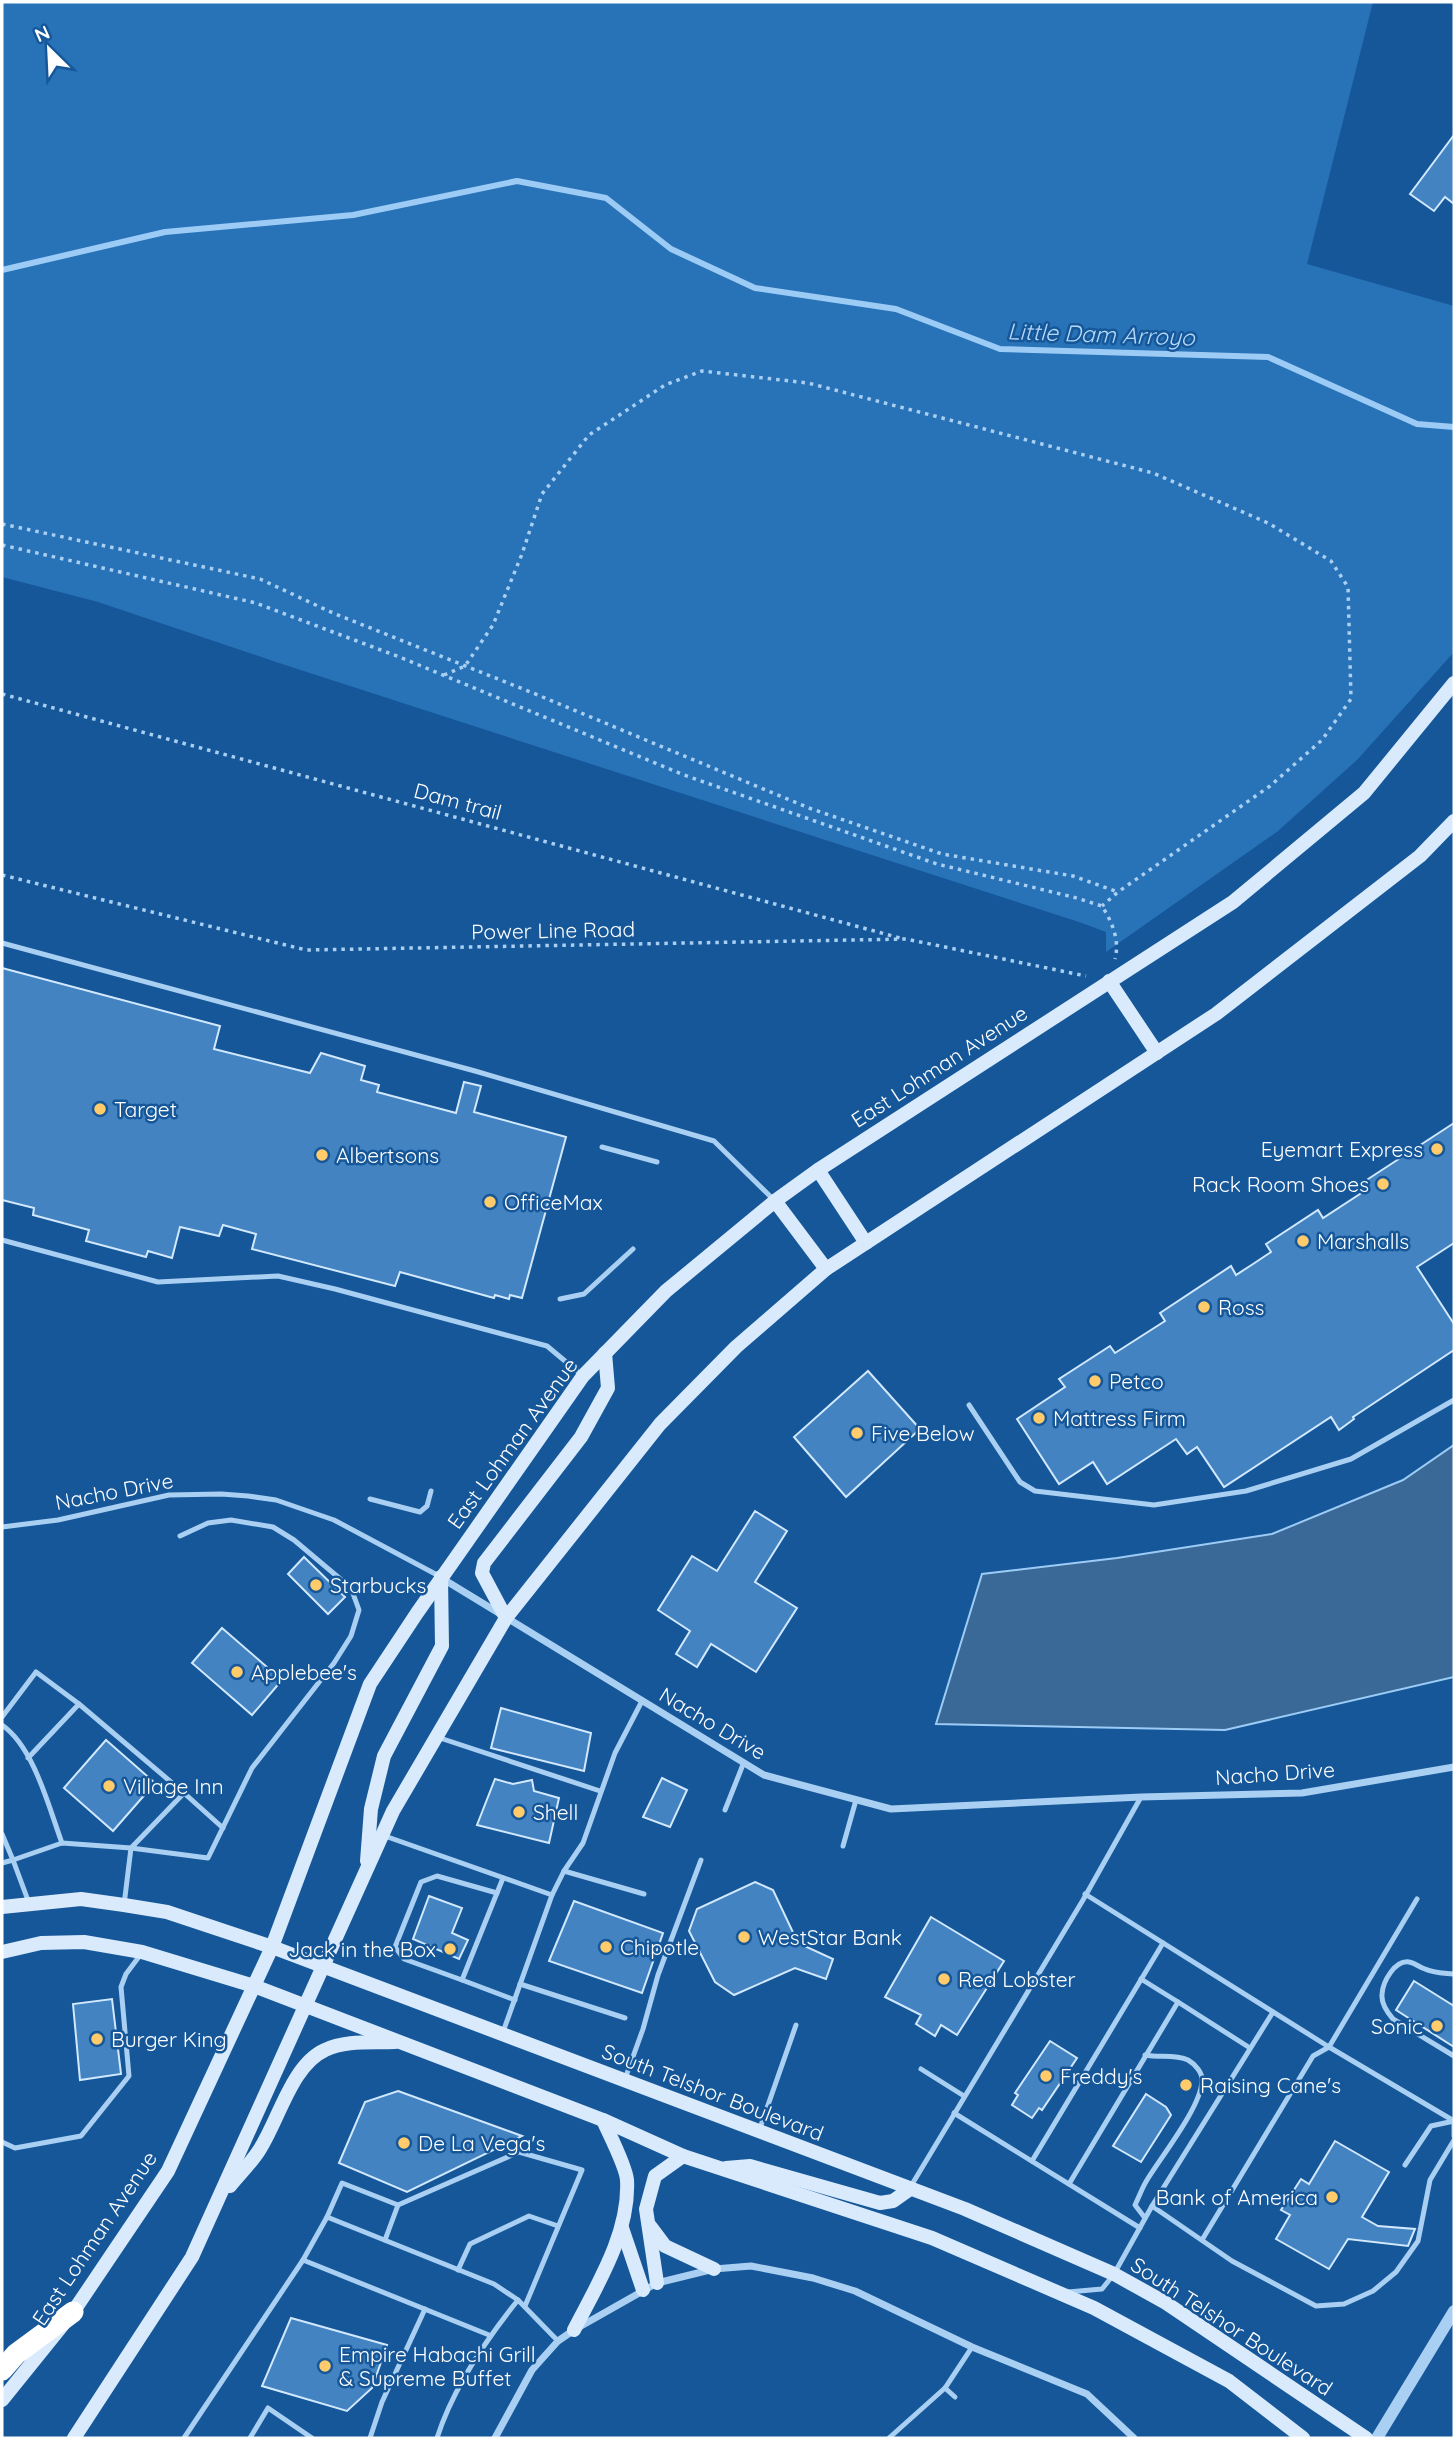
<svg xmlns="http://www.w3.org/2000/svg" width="1456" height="2440" viewBox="0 0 1456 2440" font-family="Quicksand,sans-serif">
<rect width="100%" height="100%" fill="#155799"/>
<polygon fill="#2872b7" points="2,2 1373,2 1307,264 1454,306 1454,652 1357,760 1278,831 1106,952 1106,932 1082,923 279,663 98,602 2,577"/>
<polygon fill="#3a6998" stroke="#9ccbf5" stroke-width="2" points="1454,1445 1454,1677 1225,1730 936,1724 982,1574 1117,1558 1272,1534 1403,1480"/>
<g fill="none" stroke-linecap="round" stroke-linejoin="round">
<polyline stroke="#9ccbf5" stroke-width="6" points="2,270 165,232 353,215 517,181 606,198 671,249 755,288 896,309 1000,349 1268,357 1417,424 1454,427"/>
</g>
<g fill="#4383c2" stroke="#d1e8fd" stroke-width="2">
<polygon points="1454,135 1454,204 1445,197 1434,211 1410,194"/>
<polygon points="2,968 220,1026 214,1049 310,1073 321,1053 365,1066 361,1080 379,1085 377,1092 456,1113 464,1082 481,1086 474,1112 566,1137 522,1298 510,1295 509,1299 495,1295 494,1298 400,1272 395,1286 252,1249 256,1234 223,1225 219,1236 180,1227 172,1258 148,1251 146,1257 86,1241 89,1230 33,1215 34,1208 2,1200"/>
<polygon points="1454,1123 1454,1243 1417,1267 1454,1324 1454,1350 1353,1417 1354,1419 1339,1430 1331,1417 1224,1487 1197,1447 1187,1454 1176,1439 1107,1484 1093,1462 1059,1484 1017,1419 1065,1387 1059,1379 1110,1346 1115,1353 1165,1321 1160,1313 1231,1266 1236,1275 1253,1264 1271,1252 1266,1244 1318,1210 1323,1218 1366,1190 1362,1183"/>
<polygon points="868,1371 920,1429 846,1497 794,1437"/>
<polygon points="755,1511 787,1531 755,1582 797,1608 756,1672 711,1644 697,1667 676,1654 690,1631 658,1610 692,1556 717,1571"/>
<polygon points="304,1557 345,1597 328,1614 288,1574"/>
<polygon points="222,1628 282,1680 252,1715 192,1663"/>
<polygon points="501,1708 591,1733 584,1771 491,1748"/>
<polygon points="106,1740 155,1783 113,1831 64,1788"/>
<polygon points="662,1778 687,1790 670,1827 643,1817"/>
<polygon points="495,1779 513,1784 532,1780 534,1791 559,1798 549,1843 477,1825"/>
<polygon points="755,1882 773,1890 798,1943 833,1959 826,1979 795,1968 734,1995 715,1982 689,1931 697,1909"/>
<polygon points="429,1896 462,1908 452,1933 468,1940 459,1959 413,1939"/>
<polygon points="574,1901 663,1933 642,1993 549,1961"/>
<polygon points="931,1917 1004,1961 957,2035 941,2025 935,2036 916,2024 921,2015 885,1997"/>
<polygon points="1414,1981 1454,2006 1454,2047 1396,2010"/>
<polygon points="112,1999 121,2074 80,2080 73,2004"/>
<polygon points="1050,2041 1077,2058 1042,2110 1039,2108 1032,2118 1012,2105 1018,2095 1015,2093"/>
<polygon points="398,2091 522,2136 407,2192 339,2163 365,2102"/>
<polygon points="1146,2094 1166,2107 1171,2115 1141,2162 1113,2146"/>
<polygon points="1335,2141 1389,2172 1362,2217 1378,2226 1415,2229 1408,2246 1348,2239 1329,2269 1276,2239 1290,2215 1281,2210 1301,2179 1309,2184"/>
<polygon points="291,2318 387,2345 372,2388 347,2411 262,2386"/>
</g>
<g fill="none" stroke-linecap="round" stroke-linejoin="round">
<g stroke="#a9cff2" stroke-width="3.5" stroke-dasharray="3.5 5" stroke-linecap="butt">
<polyline points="2,524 260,579 333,613 533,693 809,808 942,854 1073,876 1118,892"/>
<path d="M 2,545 L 256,603 L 402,658 L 684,775 L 937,864 L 1073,897 L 1102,906 C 1112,922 1120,940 1115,959"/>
<polyline points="444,675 465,666 493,625 522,554 542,494 589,435 665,385 702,371 808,383 1153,473 1268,523 1331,561 1348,587 1351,699 1322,740 1270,786 1118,892 1102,906"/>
<polyline points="2,694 900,938"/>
<polyline points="2,875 306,950 906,939 1086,976"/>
</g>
<g stroke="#a9cff2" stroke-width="5">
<polyline points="2,943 475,1071 714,1141 773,1199"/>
<polyline points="602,1147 657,1162"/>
<polyline points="2,1240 158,1282 278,1276 335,1289 547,1346 583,1376"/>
<polyline points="560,1299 584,1294 633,1249"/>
<polyline points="969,1405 1020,1482 1035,1491 1154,1505 1246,1491 1351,1459 1454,1400"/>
<polyline points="370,1499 420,1512 427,1506 431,1491"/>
<polyline points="2,1527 58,1520 169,1495 221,1494 248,1496 276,1500 334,1520 441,1577"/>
<polyline points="2,1717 36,1672 79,1704"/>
<path d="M 2,1725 C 34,1747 49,1808 62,1843"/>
<polyline points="437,1737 600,1791"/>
<polyline points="28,1758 79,1704 184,1793"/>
<polyline points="725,1810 744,1762"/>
<polyline points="2,1834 13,1860 2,1863"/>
<polyline points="382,1835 552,1895"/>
<polyline points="843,1846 856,1800"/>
<polyline points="564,1871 583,1843 615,1753 642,1701"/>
<polyline points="503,1878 462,1980 515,2000"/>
<polyline points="1085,1894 1329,2047 1454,2121"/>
<polyline points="29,1903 13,1860 62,1843 131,1848 208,1858 252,1768 334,1663 351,1636 359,1610 351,1588 294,1540 273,1527 231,1520 208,1523 180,1536"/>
<polyline points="124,1905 131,1848 184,1793 223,1828"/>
<path d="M 1453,1974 C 1444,1973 1433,1973 1425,1969 C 1419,1967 1415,1963 1409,1962 C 1395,1960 1383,1981 1382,1994 C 1381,2003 1387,2012 1393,2019 L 1454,2056"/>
<polyline points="462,1980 404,1959 395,1947 421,1882 437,1876 497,1893"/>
<polyline points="520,1984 625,2018"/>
<polyline points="1178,2002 1250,2048"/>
<polyline points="503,2032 552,1895 564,1871 644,1894"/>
<path d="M 1145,2055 C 1159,2058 1175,2054 1188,2060 C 1195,2064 1203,2073 1202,2081 C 1201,2107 1161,2157 1147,2180 C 1142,2188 1139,2197 1135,2205 L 1145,2218"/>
<polyline points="921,2069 964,2096"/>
<polyline points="625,2079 643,2029 658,1975 701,1860"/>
<polyline points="954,2113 1140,2228"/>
<polyline points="1454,2120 1454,2136"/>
<polyline points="760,2128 796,2025"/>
<polyline points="2,2142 15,2148 81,2136 129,2076 121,1987 126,1974 141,1954"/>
<polyline points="1032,2161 1163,1943"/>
<polyline points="1405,2165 1431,2126 1454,2121"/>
<polyline points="1069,2184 1178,2002 1141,1979"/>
<polyline points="911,2186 1083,1900 1141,1797"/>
<polyline points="1152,2206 1273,2012"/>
<polyline points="327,2217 342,2183 398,2205 519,2152 582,2170 525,2306"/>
<polyline points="385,2240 398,2205"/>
<polyline points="1202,2240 1313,2056 1329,2047 1417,1899"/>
<polyline points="303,2260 489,2335"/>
<polyline points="458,2270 470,2244 529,2216 558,2226"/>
<polyline points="1068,2292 1102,2289 1114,2274 1152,2206 1232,2261 1316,2306 1344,2304 1373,2291 1396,2272 1418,2241 1430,2180 1454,2140"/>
<polyline points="945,2388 955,2397"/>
<polyline points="184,2438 303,2260 327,2217 494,2284 518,2300 558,2341"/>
<polyline points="250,2438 268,2408 312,2438"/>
<polyline points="370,2438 382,2402 425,2309"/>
<path d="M 437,2438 C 453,2388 485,2341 518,2300"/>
<polyline points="889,2438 945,2388 972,2347"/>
</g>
<g stroke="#a9cff2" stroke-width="7">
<polyline points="443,1579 764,1775 891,1809 1141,1797 1302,1793 1454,1767"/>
<polyline points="495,2438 532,2370 558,2341 574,2330 657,2283 714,2269 751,2266 813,2278 855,2291 972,2347 1087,2394 1134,2438"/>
</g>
<polyline stroke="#a9cff2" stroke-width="12" points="1377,2438 1454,2311"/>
<g stroke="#d8eafc" stroke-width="14">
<polyline points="1109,981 1157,1053"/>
<polyline points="818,1170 866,1243"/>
<polyline points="775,1201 826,1269"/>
<polyline points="506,1618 482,1573 484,1563 581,1437 608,1388 605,1353"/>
<polyline points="367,1861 371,1809 384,1756 442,1646 441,1577"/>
<polyline points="2,1907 81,1899 124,1905 167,1912 272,1947 965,2209 1114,2274 1166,2303 1366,2438"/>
<polyline points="2,1952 41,1943 84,1942 142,1952 254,1986 603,2120 683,2156 932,2238 1094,2308 1229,2381 1303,2438"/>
<polyline points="726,2168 750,2166 880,2203 893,2201 910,2189"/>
<path d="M 230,2186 C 239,2175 250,2164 258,2152 C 278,2123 291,2065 325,2050 C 345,2040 372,2043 395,2042"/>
<polyline points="650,2226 665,2246 714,2269"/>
<polyline points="622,2228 643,2290"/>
<polyline points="657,2283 646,2209 655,2176 683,2156"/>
<path d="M 574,2330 C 597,2285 630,2233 627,2180 C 626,2166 609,2134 603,2120"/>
<polyline points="2,2400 73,2312 168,2171 272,1947 370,1684 417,1613 583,1376 666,1291 775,1201 818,1170 1233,902 1364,793 1454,683"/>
<polyline points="74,2438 192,2257 393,1811 506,1618 660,1424 736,1347 826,1269 1216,1014 1420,856 1454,821"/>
</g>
<polyline stroke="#fff" stroke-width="21" points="2,2370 16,2354 73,2312"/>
</g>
<g fill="#ffcb6b" stroke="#155799" stroke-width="2.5">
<circle cx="100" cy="1109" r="7"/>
<circle cx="1437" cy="1149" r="7"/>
<circle cx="322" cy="1155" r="7"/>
<circle cx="1383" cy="1184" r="7"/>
<circle cx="490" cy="1202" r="7"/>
<circle cx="1303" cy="1241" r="7"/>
<circle cx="1204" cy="1307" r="7"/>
<circle cx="1095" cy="1381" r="7"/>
<circle cx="1039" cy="1418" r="7"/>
<circle cx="857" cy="1433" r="7"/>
<circle cx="316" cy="1585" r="7"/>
<circle cx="237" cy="1672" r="7"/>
<circle cx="109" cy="1786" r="7"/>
<circle cx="519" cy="1812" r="7"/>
<circle cx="744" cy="1937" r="7"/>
<circle cx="606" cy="1947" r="7"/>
<circle cx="450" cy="1949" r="7"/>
<circle cx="944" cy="1979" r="7"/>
<circle cx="1437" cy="2026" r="7"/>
<circle cx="97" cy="2039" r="7"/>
<circle cx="1046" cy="2076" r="7"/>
<circle cx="1186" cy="2085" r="7"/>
<circle cx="404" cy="2143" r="7"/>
<circle cx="1332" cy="2197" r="7"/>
<circle cx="325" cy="2366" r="7"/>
</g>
<g text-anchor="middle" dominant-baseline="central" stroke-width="5" stroke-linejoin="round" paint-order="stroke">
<g font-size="21" fill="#fff" stroke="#155799">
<text transform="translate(458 801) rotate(15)">Dam trail</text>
<text transform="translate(553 930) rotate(-1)">Power Line Road</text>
<text transform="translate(939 1066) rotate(-33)">East Lohman Avenue</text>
<text transform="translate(512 1443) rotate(-54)">East Lohman Avenue</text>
<text transform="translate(114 1491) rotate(-11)">Nacho Drive</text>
<text transform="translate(713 1723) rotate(31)">Nacho Drive</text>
<text transform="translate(1275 1773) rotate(-4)">Nacho Drive</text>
<text transform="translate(713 2092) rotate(21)">South Telshor Boulevard</text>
<text transform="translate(94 2238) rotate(-56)">East Lohman Avenue</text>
<text transform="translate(1232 2326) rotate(33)">South Telshor Boulevard</text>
</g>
<g font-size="21" fill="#fff" stroke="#155799" text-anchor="start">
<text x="114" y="1109">Target</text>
<text x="1423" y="1149" text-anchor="end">Eyemart Express</text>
<text x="336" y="1155">Albertsons</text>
<text x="1369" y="1184" text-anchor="end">Rack Room Shoes</text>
<text x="504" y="1202">OfficeMax</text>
<text x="1317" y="1241">Marshalls</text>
<text x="1218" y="1307">Ross</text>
<text x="1109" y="1381">Petco</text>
<text x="1053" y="1418">Mattress Firm</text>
<text x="871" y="1433">Five Below</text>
<text x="330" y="1585">Starbucks</text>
<text x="251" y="1672">Applebee's</text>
<text x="123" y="1786">Village Inn</text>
<text x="533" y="1812">Shell</text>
<text x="758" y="1937">WestStar Bank</text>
<text x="620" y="1947">Chipotle</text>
<text x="436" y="1949" text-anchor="end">Jack in the Box</text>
<text x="958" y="1979">Red Lobster</text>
<text x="1423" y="2026" text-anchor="end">Sonic</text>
<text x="111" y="2039">Burger King</text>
<text x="1060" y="2076">Freddy's</text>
<text x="1200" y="2085">Raising Cane's</text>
<text x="418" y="2143">De La Vega's</text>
<text x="1318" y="2197" text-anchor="end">Bank of America</text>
<text x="339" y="2354">Empire Habachi Grill<tspan x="339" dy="24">&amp; Supreme Buffet</tspan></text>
</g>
<g font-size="23" font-style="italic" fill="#b6d9f9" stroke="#155799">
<text transform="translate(1101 334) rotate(2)">Little Dam Arroyo</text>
</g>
</g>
<rect width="1456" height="2440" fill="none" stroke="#ffffff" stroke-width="7"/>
<g transform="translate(49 49) rotate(336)" stroke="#155799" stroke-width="5" paint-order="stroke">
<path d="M0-5L12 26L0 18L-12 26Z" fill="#ffffff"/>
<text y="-10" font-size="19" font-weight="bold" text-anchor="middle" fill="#ffffff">N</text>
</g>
</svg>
